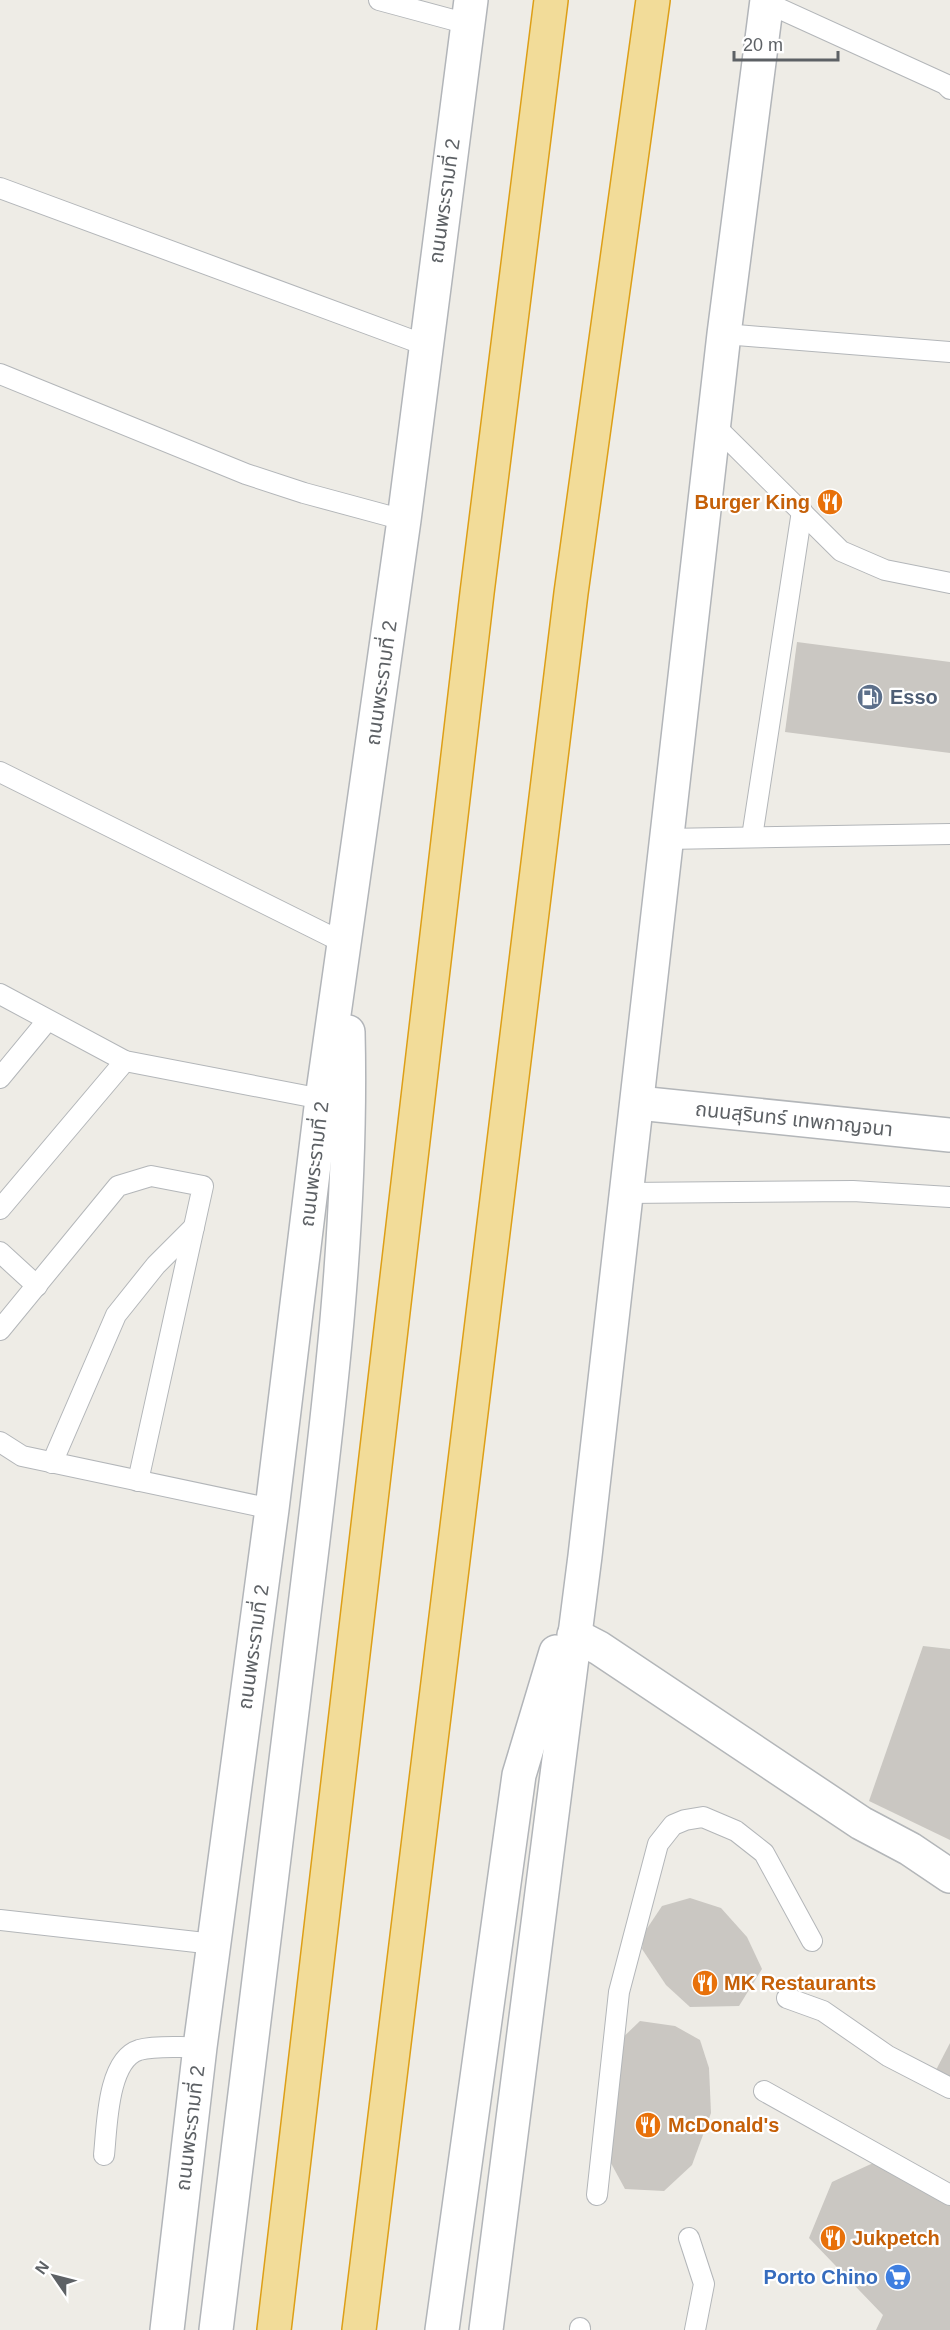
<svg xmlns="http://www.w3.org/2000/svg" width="950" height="2330" viewBox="0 0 950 2330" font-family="Helvetica,'Noto Sans Thai',sans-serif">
<rect width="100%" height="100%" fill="#eeece6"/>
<g fill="#cac7c2">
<polygon points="797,642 950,662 950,753 785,732"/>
<polygon points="923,1646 950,1649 950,1840 869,1801"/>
<polygon points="690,1898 721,1908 747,1937 762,1969 739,2006 690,2007 666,1985 642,1949 644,1933 662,1906"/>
<polygon points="640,2021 675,2026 700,2040 709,2068 711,2113 692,2165 664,2191 625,2189 606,2154 615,2045"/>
<polygon points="950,2043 950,2077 936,2070"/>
<polygon points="884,2158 950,2190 950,2330 876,2330 883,2315 809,2238 832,2182"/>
</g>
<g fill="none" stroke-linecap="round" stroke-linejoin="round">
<defs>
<g id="lane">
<polyline points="379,0 468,24"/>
<polyline points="767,3 945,84 950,89"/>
<polyline points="0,188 425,345"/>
<polyline points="724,334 950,352"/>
<polyline points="0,374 246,474 304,493 404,520"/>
<polyline points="714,425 841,551 885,570 950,583"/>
<polyline points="0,772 346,944"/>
<polyline points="752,837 802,511"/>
<polyline points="666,839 950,834"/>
<polyline points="0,994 125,1061 322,1099"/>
<polyline points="0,1078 47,1021"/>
<polyline points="626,1193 853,1191 950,1197"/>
<polyline points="0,1209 125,1061"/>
<polyline points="0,1252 37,1286"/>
<polyline points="0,1330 118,1186 151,1176 203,1186 138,1481"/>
<polyline points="0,1442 22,1456 272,1509"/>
<polyline points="52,1463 116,1315 156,1265 194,1227"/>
<polyline points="0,1920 214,1944"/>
<polyline points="787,1998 823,2011 888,2056 950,2088"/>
<polyline points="764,2091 950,2195"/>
<path d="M 104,2155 C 107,2128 107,2060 139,2050 C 157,2045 181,2048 200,2047"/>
<polyline points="597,2195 619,1992 658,1844 673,1825 685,1820 703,1817 736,1831 764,1853 812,1941"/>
<polyline points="689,2238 704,2284 695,2330"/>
<polyline points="580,2330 580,2328"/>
</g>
<g id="street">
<polyline points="638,1103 950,1135"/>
<polyline points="574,1635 599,1648 861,1823 910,1849 950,1876"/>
</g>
<g id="secondary">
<polyline points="167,2330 200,2047 272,1509 322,1099 404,520 471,0"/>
<path d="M 216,2330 C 244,2102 272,1874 300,1646 C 325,1442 353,1237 348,1032"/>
<polyline points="442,2330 519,1775 556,1652"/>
<polyline points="486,2330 585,1556 724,334 767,0"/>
</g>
<g id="highway">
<polyline points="274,2330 477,593 551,0"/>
<polyline points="359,2330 571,593 653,0"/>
</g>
</defs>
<use href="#lane" stroke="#b3b6b9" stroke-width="22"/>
<use href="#street" stroke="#b3b6b9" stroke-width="36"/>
<use href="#secondary" stroke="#b2b5b9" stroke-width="36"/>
<use href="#highway" stroke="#dd9f17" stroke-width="36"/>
<use href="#lane" stroke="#fff" stroke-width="20"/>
<use href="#street" stroke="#fff" stroke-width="33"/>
<use href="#secondary" stroke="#fff" stroke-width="33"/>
<use href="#highway" stroke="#f2dc99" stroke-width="33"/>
</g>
<defs>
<symbol id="restaurant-disc" viewBox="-11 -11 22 22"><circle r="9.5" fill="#e8710a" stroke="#fff"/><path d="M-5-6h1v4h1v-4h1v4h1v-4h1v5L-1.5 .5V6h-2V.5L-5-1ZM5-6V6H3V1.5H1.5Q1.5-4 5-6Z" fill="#fff"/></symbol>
<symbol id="fuel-disc" viewBox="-11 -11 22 22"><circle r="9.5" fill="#5c6f8a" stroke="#fff"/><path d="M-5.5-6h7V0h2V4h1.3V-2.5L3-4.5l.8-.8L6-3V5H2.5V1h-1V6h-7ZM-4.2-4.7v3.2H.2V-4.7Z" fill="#fff"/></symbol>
<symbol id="supermarket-disc" viewBox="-11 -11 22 22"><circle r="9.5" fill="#3f7fe0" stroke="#fff"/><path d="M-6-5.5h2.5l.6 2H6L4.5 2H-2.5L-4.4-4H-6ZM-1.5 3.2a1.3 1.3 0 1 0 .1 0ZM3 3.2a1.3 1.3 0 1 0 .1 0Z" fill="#fff"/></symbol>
</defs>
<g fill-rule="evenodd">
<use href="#restaurant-disc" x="815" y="487" width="30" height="30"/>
<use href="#fuel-disc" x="855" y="682" width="30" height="30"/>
<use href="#restaurant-disc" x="690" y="1968" width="30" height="30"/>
<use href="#restaurant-disc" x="633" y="2110" width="30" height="30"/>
<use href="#restaurant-disc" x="818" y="2223" width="30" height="30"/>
<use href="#supermarket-disc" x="883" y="2262" width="30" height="30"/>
</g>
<g text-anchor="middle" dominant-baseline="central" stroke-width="4.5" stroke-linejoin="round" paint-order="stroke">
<g font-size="20" fill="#5d6165" stroke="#fff">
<text transform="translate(444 201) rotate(-82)">ถนนพระรามที่ 2</text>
<text transform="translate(381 683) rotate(-82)">ถนนพระรามที่ 2</text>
<text transform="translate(794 1119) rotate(6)">ถนนสุรินทร์ เทพกาญจนา</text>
<text transform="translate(314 1164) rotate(-83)">ถนนพระรามที่ 2</text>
<text transform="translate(253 1647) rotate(-82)">ถนนพระรามที่ 2</text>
<text transform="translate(190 2128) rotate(-83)">ถนนพระรามที่ 2</text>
</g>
<g font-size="20" font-weight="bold" fill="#c56008" stroke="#fff" text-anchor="start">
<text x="810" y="502" text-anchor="end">Burger King</text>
<text x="724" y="1983">MK Restaurants</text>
<text x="668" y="2125">McDonald's</text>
<text x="852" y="2238">Jukpetch</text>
</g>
<g font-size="20" font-weight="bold" fill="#4e5e75" stroke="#fff" text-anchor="start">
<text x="890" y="697">Esso</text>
</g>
<g font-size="20" font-weight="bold" fill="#366cbe" stroke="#fff" text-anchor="end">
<text x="878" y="2277">Porto Chino</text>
</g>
</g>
<g transform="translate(54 2276) rotate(305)" stroke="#ffffff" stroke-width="4.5" paint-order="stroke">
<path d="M0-4.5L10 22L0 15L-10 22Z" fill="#5d6165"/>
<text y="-9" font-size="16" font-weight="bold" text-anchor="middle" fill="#5d6165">N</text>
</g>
<path d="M734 51v9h104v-9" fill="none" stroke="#5d6165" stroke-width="3"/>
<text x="743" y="51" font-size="18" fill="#5d6165" stroke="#ffffff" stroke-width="4.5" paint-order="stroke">20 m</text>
</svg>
